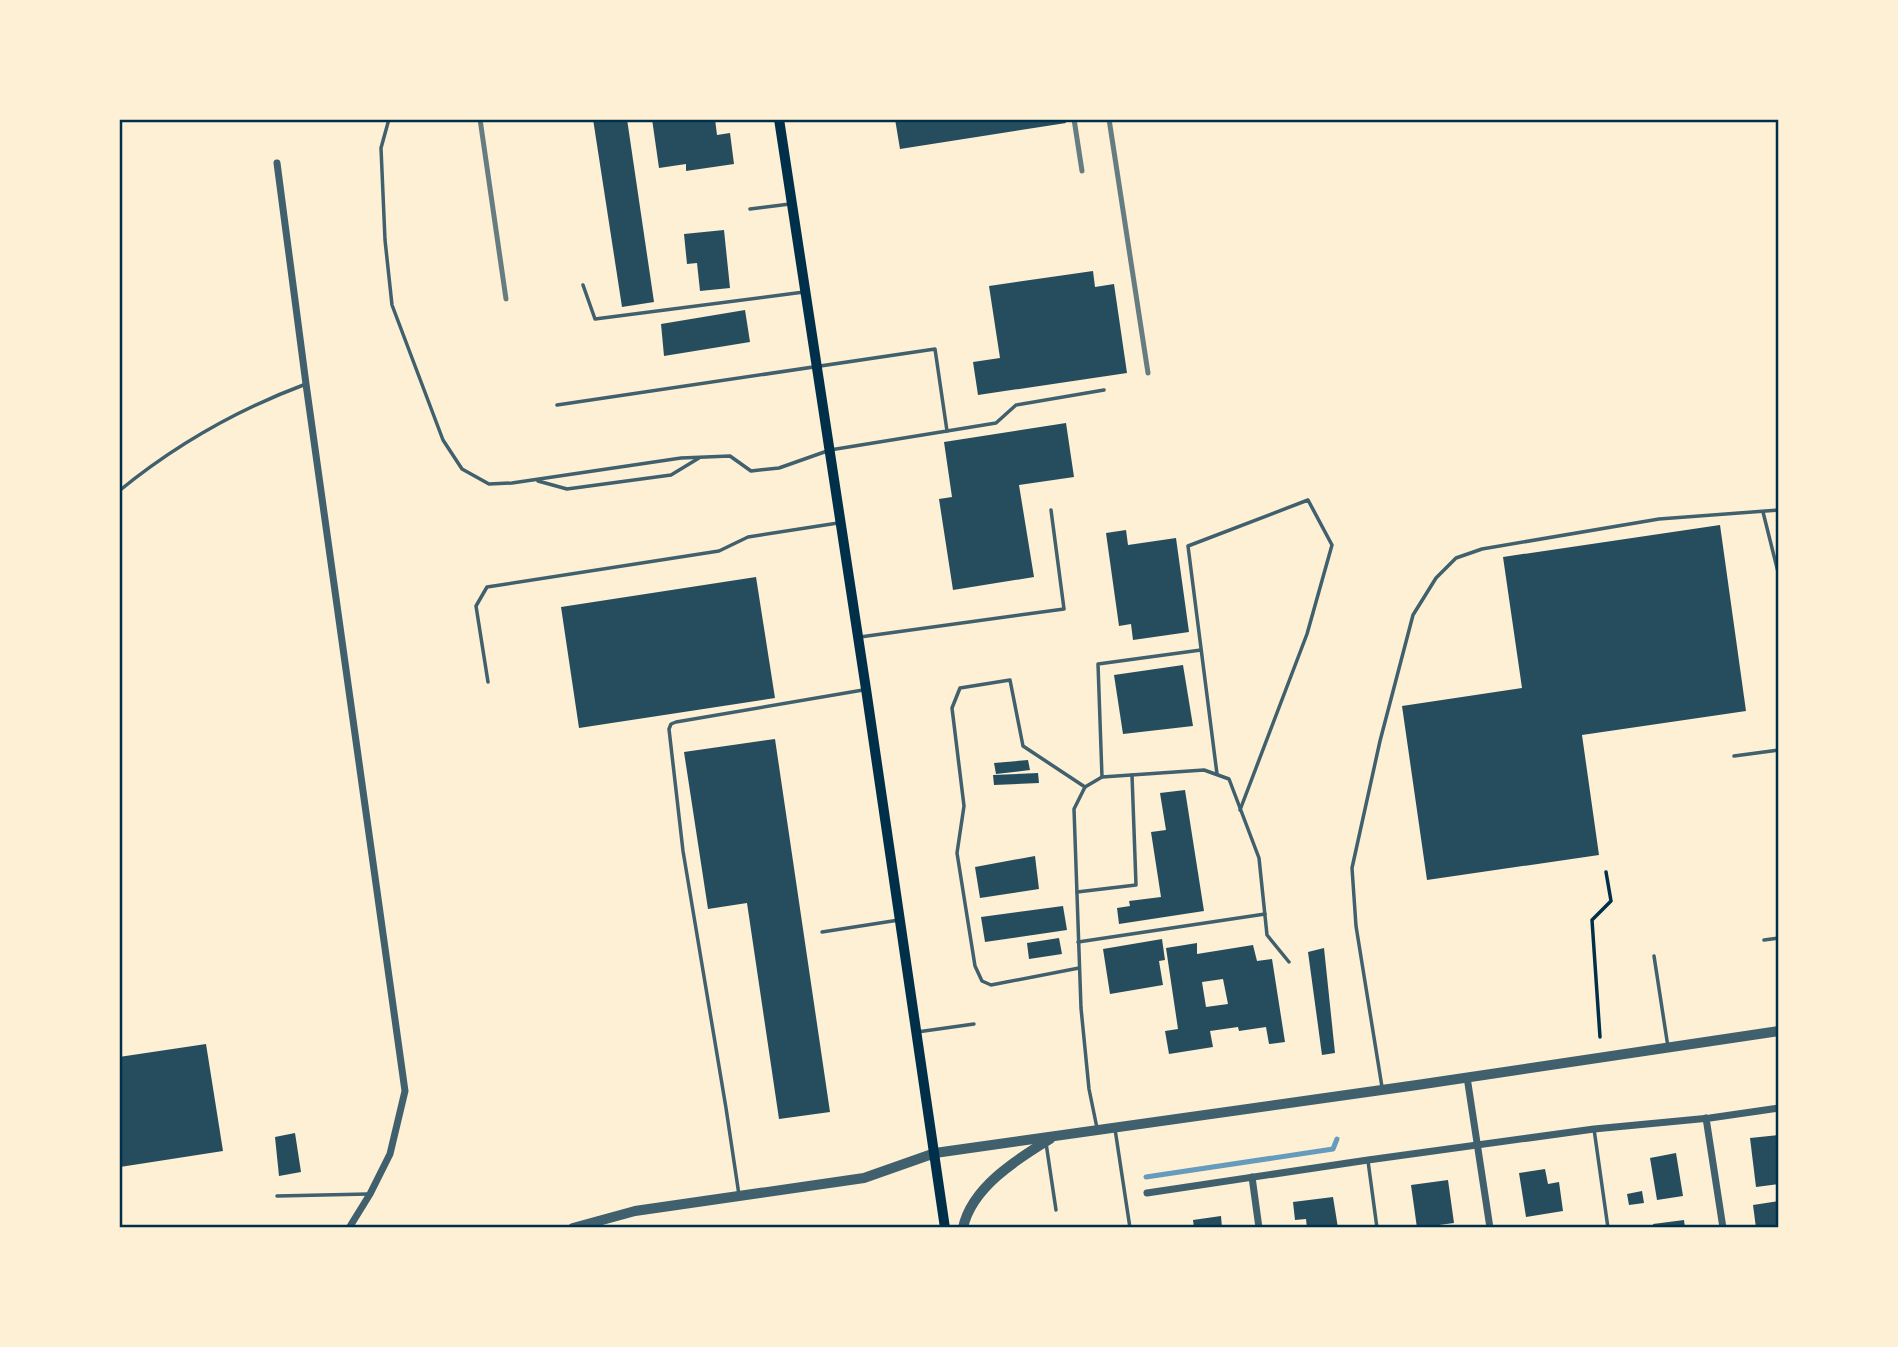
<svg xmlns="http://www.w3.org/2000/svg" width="1898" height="1347" viewBox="0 0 1898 1347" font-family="Barlow,sans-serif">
<rect width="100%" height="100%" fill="#fdf0d5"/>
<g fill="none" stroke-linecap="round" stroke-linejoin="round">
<polyline stroke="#669bbc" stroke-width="5" points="1146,1177 1333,1149 1337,1139"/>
</g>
<g fill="#264d5e" fill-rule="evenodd">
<polygon points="593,119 627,119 654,302 622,307"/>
<polygon points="652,119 715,119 717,135 730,133 734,164 686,171 686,164 659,168"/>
<polygon points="895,119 1065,119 1066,123 900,149"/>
<polygon points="724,230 730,288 700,291 697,263 687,264 684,234"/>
<polygon points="1093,271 1095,287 1114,284 1127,373 978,395 973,362 1000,358 989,286"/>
<polygon points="745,310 750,342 664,356 661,324"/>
<polygon points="1066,423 1074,477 1019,485 1034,577 953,590 939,499 952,497 944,442"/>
<polygon points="1720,525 1746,711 1582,735 1599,855 1427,880 1402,706 1522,688 1503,557"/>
<polygon points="1126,530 1128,545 1176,538 1189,632 1133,640 1131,624 1119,626 1106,533"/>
<polygon points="756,577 775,698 579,728 561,607"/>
<polygon points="1183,665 1193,726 1123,734 1114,675"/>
<polygon points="775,739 830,1112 779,1119 747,903 708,909 684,752"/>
<polygon points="1028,760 1030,770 996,774 994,763"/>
<polygon points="1038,773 1039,783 994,785 993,775"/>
<polygon points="1185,790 1204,911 1119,924 1117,908 1130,906 1129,901 1161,897 1151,832 1166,830 1160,793"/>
<polygon points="1035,856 1039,889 980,898 975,867"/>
<polygon points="1063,906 1067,930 985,942 981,917"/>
<polygon points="1059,938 1062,954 1029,959 1027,943"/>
<polygon points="1162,939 1165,960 1159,961 1163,985 1110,994 1103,949"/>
<path d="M 1197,943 L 1197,954 L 1253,945 L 1257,961 L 1272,959 L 1285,1042 L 1269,1044 L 1266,1027 L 1239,1031 L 1238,1027 L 1210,1031 L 1213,1047 L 1169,1054 L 1165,1031 L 1178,1029 L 1166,948 ZM 1223,979 L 1228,1004 L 1206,1007 L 1202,982 Z"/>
<polygon points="1324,948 1335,1053 1322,1055 1308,952"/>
<polygon points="206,1044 223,1151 120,1167 119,1057"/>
<polygon points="295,1133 301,1172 279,1176 275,1137"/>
<polygon points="1779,1135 1779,1184 1756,1187 1750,1138"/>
<polygon points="1676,1153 1683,1196 1657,1200 1650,1158"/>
<polygon points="1545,1169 1548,1184 1559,1182 1563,1211 1526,1217 1519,1173"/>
<polygon points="1448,1180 1454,1223 1417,1228 1411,1185"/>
<polygon points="1642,1191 1644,1203 1629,1205 1627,1194"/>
<polygon points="1333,1197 1338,1228 1307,1228 1306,1219 1295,1220 1293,1202"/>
<polygon points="1779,1201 1779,1228 1756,1228 1753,1205"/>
<polygon points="1221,1216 1222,1228 1194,1228 1193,1220"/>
<polygon points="1684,1220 1685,1228 1654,1228 1653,1224"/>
</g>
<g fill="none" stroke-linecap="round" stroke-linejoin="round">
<polyline stroke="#003049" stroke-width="3.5" points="1600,1037 1592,920 1611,901 1606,872"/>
<g stroke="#3f606c" stroke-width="3.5">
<polyline points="389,119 381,148 385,240 392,305 443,440 462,469 489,484 512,483 681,458 730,456 751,471 779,468 830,450 947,431 935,349 557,405"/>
<polyline points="750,209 790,204"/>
<polyline points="583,285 595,319 804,292"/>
<polyline points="947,431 996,423 1016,405 1104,390"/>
<polyline points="538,481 567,489 671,475 699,458"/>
<path d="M 119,491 C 174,446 239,409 306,384"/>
<polyline points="1763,512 1779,576"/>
<polyline points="860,637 1064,609 1051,510"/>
<polyline points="488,682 476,606 487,587 719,551 748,537 838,523"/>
<polyline points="1734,756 1779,750"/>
<polyline points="1217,774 1188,546 1308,500 1332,545 1307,634 1240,810"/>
<polyline points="1102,777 1098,664 1201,650"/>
<polyline points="1077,892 1136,885 1132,775"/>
<polyline points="822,932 899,920"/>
<polyline points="1764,940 1779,938"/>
<polyline points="1078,942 1265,914"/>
<polyline points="1654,956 1668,1047"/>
<polyline points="1079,968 991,985 982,981 975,966 957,853 964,806 952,708 960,688 1010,680 1023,746 1085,787"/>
<polyline points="917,1032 974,1024"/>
<polyline points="1382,1087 1356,926 1352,868 1380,741 1413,615 1436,578 1456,558 1482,549 1659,519 1779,510"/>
<polyline points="1097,1128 1089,1089 1081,1008 1074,809 1085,787 1102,777 1204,770 1229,779 1259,858 1267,935 1289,962"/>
<polyline points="1115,1129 1130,1228"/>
<polyline points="1594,1129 1608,1228"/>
<polyline points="1046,1143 1056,1210"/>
<polyline points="1368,1161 1377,1228"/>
<polyline points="739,1195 726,1108 683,851 669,729 671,724 676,722 863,690"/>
<polyline points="277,1196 368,1194"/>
</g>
<g stroke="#3f606c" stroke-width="7">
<polyline points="277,163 306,384 405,1091 390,1154 370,1194 349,1228"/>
<polyline points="1467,1077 1490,1228"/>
<polyline points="1706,1118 1723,1228"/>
<polyline points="1252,1177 1259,1228"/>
<polyline points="1147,1193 1368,1160 1594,1129 1710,1118 1779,1108"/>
</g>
<g stroke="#3f606c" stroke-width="10">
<polyline points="573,1228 635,1211 864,1178 935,1153 1417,1085 1779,1031"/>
<path d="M 963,1228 C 971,1188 1017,1159 1050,1139"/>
</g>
<polyline stroke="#003049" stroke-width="10" points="779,119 866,689 945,1228"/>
<g stroke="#657d81" stroke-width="5">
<polyline points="480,119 506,299"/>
<polyline points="1074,119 1082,171"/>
<polyline points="1109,119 1148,373"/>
</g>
</g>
<rect width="1898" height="1347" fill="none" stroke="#fdf0d5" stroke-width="242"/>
<rect x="121" y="121" width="1656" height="1105" fill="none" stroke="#003049" stroke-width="2.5"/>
</svg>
